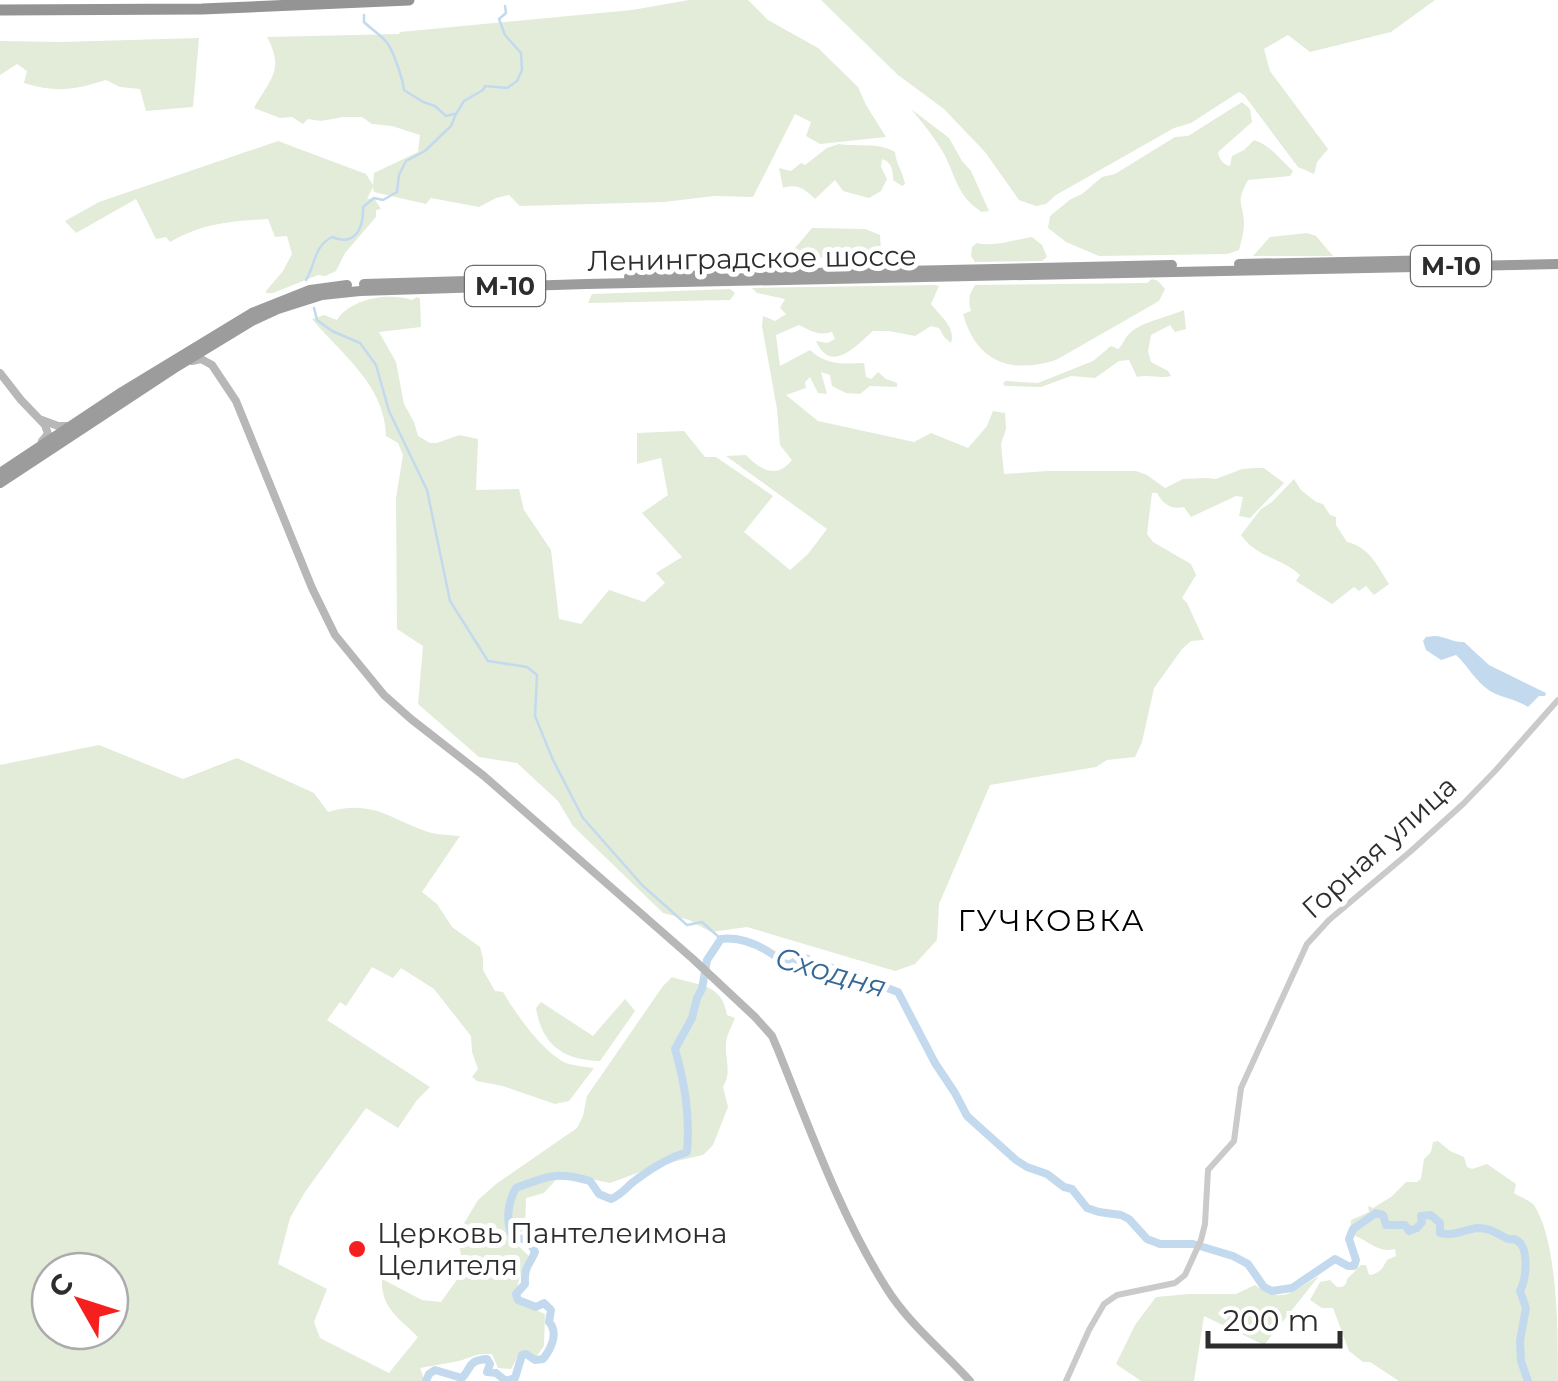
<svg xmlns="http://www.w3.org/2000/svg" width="1558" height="1381" viewBox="0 0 1558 1381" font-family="Montserrat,sans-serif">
<rect width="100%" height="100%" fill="#fff"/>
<g fill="#e2ecd9" fill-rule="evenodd">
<path d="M 689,0 L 748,0 L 768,20 L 818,48 L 858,87 L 866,105 L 886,137 L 820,144 L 806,136 L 811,122 L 795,114 L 753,197 L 714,196 L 664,202 L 520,206 L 509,195 L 496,198 L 479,207 L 431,198 L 426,204 L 374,192 L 373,187 L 367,199 L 374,198 L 381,209 L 376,210 L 376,217 L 345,253 L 336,271 L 325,276 L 318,275 L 273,293 L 266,293 L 266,291 L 283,271 L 292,254 L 287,236 L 275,237 L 268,219 C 231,221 203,223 170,242 L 166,237 L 156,239 L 136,199 L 76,233 L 65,221 L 99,202 L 278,141 L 366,174 L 373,185 L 374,173 L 418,152 L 420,135 L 392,126 L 372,124 L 362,117 L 343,117 L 321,121 L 308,119 L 303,124 L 292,117 L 280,118 L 254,108 C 270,79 285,70 267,37 L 399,34 L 400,32 L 632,10 Z"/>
<polygon points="821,0 1435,0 1391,32 1310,52 1288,35 1264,49 1270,71 1328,149 1317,162 1314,174 1298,167 1244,95 1239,92 1191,123 1174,128 1056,195 1046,204 1036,206 1019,200 985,152 944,109 898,75"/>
<path d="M 199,38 L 193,107 L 146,111 L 140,89 L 120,87 L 106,80 C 74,90 57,93 24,83 L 27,71 L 17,64 L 0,75 L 0,41 L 61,42 Z"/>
<path d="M 1242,102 L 1250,109 L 1252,122 L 1218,152 C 1219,159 1223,165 1230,166 L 1232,156 L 1244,150 L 1254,140 C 1270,145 1280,159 1293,171 L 1290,176 L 1248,180 C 1235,204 1243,201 1244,223 C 1244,232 1241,242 1239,250 L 1227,254 L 1099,256 L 1066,242 L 1048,228 L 1050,216 L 1071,199 L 1082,194 L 1102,177 L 1115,174 L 1175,137 L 1188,136 Z"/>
<path d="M 911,109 L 949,138 L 962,161 L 971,171 L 989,211 L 982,212 C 957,196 957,179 944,154 C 935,138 923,123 911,109 Z"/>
<path d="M 839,144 C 859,147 878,142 895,152 C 896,164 903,172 905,184 L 902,186 L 893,180 C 893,171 892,162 882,159 L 881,167 L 887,179 L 881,191 L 869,198 L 843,191 L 835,180 L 815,199 C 805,189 797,183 783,188 L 779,168 L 791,171 L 801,163 L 805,165 L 827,148 Z"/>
<polygon points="812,228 865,229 880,235 881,252 816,258 790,254"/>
<polygon points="1307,233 1316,236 1333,256 1253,256 1270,237"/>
<path d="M 1032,237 L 1042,245 L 1047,257 L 1042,261 L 975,262 L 971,256 L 972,247 L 977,243 C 996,247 1013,240 1032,237 Z"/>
<path d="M 1152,279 L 1158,281 L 1165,289 L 1159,301 L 1056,360 C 1011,374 977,363 963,314 L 971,311 C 968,300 969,294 975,285 L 1147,283 Z"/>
<path d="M 935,285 L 939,286 L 931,304 C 940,316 956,327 951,343 L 944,337 L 939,328 L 931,326 L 915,336 L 889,331 L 873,331 C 857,345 831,375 816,341 L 827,343 L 835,339 L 832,332 C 817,336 812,331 799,325 L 776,335 L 780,366 L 810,350 C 825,365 844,364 864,363 L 866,377 L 871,379 L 878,372 L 886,379 L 897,383 L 897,387 L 870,386 L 860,394 L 846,393 L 832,386 L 830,375 L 821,372 L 827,394 L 818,393 L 810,377 L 805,382 L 806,388 L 786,395 L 818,421 L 914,442 L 931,433 L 968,448 L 987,426 L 993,411 L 1005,413 L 1006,429 L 1001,444 L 1004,474 L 1047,471 L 1136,471 L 1147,475 L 1165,488 L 1183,479 L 1206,478 L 1216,479 L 1242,469 L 1256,468 L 1264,468 L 1284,483 L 1250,518 L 1239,516 L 1243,497 L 1236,496 L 1191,517 L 1184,507 C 1171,510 1163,504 1157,493 L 1152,493 L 1147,534 L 1153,542 L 1191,564 L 1196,575 L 1182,598 L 1187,603 L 1204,640 L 1191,641 L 1182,649 L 1154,688 L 1142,742 L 1135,757 L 1107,760 L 1096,767 L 990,785 L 939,904 L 937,940 L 915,964 L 895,971 L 747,927 L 711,932 L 689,920 L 663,913 L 573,826 L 558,801 L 517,763 L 479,757 L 418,704 L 423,646 L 397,629 L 396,498 L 403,455 L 398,443 L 386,436 C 385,385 342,355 312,319 L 324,315 L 337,320 C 350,299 388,292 412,300 L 417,297 L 420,299 L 421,327 L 379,332 L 396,362 L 404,404 L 414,422 L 418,436 L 430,443 L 437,443 L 459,435 L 478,439 L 476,490 L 519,489 L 524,510 L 551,550 L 559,619 L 581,624 L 609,590 L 644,602 L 665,583 L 656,573 L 682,557 L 642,513 L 668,495 L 661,458 L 637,464 L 637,433 L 684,431 L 705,457 L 716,457 L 773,496 L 744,532 L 790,570 L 808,554 L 827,529 L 726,456 L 746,455 C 761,471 777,479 792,460 L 780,445 L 777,409 L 762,326 L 763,316 L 775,321 L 786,314 L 780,308 L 785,299 L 757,293 L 752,288 Z"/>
<polygon points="730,289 735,293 730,300 588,303 592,294"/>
<path d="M 1184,310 L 1186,329 L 1175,332 L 1170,325 L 1151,335 L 1148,351 L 1151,362 L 1168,371 L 1171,376 C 1159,379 1149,374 1137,377 L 1129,360 L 1119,361 L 1095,378 L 1071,376 L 1041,387 L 1005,386 L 1003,384 L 1005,381 L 1038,383 L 1093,361 L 1111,346 L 1118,349 C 1123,345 1124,339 1128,335 C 1139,322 1169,317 1184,310 Z"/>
<path d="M 1294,479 L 1301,490 L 1316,502 L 1323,504 L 1330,515 L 1336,517 L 1336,525 L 1347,542 C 1369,547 1377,565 1389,584 L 1374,595 L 1366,586 L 1359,591 L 1354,587 L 1332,604 L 1296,581 L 1300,575 C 1282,558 1257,558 1241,535 L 1261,509 L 1272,502 Z"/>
<path d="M 99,745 L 183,779 L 237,758 L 314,793 L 328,812 C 372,799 390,819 428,832 C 438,835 450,835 460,836 L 422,892 L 437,904 L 452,927 L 480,947 L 483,959 L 483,970 L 495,991 L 503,992 C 515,1013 546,1057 569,1064 C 577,1066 586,1067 594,1068 L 569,1101 L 555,1104 L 503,1086 L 477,1081 L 472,1077 L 478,1069 L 472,1052 L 471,1036 L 434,989 L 401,968 L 393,978 L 372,967 L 346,1006 L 340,1002 L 327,1020 L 430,1087 L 417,1100 L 398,1128 L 366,1108 L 305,1192 L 290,1218 L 278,1264 L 327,1289 L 314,1322 L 320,1338 L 389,1373 L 418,1337 C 398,1317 381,1308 382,1279 L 422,1300 L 441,1302 L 464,1270 L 457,1235 L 478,1200 L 496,1184 L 577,1128 L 583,1116 L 587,1096 L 663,986 L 672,977 C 697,986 722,982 727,1015 L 735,1018 C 732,1026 726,1036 726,1044 C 725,1060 732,1072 723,1087 L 728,1107 L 713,1145 L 703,1155 L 659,1165 L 610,1183 L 562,1173 L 544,1193 L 526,1198 L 525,1230 L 509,1237 L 529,1256 C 522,1266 515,1289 517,1302 L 545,1314 L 544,1346 L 536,1357 L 521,1351 L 511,1369 L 498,1368 L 492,1354 L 480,1354 L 459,1361 L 420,1368 L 425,1381 L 0,1381 L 0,765 ZM 50,1271 L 110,1271 L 110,1331 L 50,1331 Z"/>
<path d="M 625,999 L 635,1011 L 600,1061 C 563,1060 542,1045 536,1008 L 541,1002 L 593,1036 Z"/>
<path d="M 1438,1141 L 1450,1151 L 1464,1157 L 1467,1167 L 1472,1169 L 1487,1164 L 1516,1184 L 1514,1193 C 1520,1197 1529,1200 1534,1205 C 1558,1242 1558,1332 1558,1381 L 1399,1381 L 1370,1362 L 1363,1362 L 1349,1351 L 1333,1308 L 1322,1308 L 1310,1300 L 1320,1282 L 1330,1280 L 1337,1287 L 1342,1287 L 1346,1284 L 1347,1279 L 1361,1265 L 1366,1265 L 1369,1275 C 1379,1274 1383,1268 1387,1260 L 1396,1256 L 1395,1249 C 1377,1254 1366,1238 1350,1234 L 1351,1220 L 1369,1212 L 1368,1206 L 1373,1208 L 1391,1197 L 1406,1182 L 1417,1182 L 1421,1179 L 1424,1159 L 1431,1152 L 1433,1142 Z"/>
<path d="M 1319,1276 L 1264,1345 L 1204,1316 L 1194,1381 L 1141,1381 L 1116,1364 L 1135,1325 L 1156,1297 L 1189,1294 L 1236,1294 L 1255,1285 C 1284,1306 1293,1290 1319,1276 Z"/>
</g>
<path fill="#c3daee" d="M 1434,636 C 1445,636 1454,643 1464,642 L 1489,665 L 1546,693 L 1545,696 L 1539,696 L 1528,707 C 1516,699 1502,698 1490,691 C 1475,681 1468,666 1456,655 L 1441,660 L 1426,650 L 1423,641 L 1426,637 Z"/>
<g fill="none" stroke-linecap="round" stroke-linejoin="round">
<g stroke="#c3daee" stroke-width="2.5">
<path d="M 364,15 L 364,22 C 372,30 382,35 388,44 C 394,53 403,80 404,90 L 423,102 L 435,106 L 446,116 L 454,114"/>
<path d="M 306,280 C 316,264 313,247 332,237 C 355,247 364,228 363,207 L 374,198 L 383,200 L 397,192 L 399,175 L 406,161 L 425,151 L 451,126 L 456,114 L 464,101 L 483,90 L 485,86 L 507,88 L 517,81 L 522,70 L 521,53 L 505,35 L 499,19 L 506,13 L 505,6"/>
<polyline points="314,308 317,320 332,331 360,343 376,365 389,411 427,490 450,601 488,661 527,667 537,675 535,716 553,760 583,818 642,885 687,925 702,922 721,939"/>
</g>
<path stroke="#c3daee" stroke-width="8" d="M 426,1381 L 429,1374 L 435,1370 L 462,1378 C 473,1366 467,1361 487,1359 L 490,1364 L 487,1372 L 496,1373 L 506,1381 L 515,1378 L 522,1355 L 526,1354 L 535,1360 L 543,1359 C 551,1349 559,1333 549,1322 L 551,1310 L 544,1303 L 536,1307 L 518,1300 L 516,1294 L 525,1284 C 524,1266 529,1266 535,1252 L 529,1241 L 512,1236 C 506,1220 507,1204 516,1188 C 548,1176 556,1171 590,1181 L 599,1194 L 611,1199 C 623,1194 627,1186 637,1179 C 653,1167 668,1158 687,1152 C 690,1115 685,1084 675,1049 L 692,1018 L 697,998 L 702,989 L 707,960 L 721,939 C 746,936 769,950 787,965 L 805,958 L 898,992 L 935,1063 L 955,1093 L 967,1116 L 1016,1160 L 1027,1167 L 1047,1174 L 1064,1187 L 1072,1189 L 1087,1208 L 1099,1212 L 1121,1215 L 1129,1219 L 1147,1239 L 1160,1244 L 1193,1244 L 1233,1256 L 1248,1264 L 1264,1287 L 1272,1291 L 1292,1288 L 1335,1259 L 1348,1266 L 1354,1266 L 1356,1260 L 1349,1239 L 1353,1229 L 1376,1213 L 1383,1215 L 1386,1225 L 1405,1225 L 1409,1231 L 1417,1228 L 1422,1222 L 1421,1216 L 1431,1215 L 1440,1223 L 1440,1233 C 1453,1237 1465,1229 1478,1228 C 1491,1228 1497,1234 1508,1239 C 1511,1240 1514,1238 1516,1240 C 1530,1246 1526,1280 1520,1291 L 1526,1308 L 1520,1341 L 1521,1361 L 1528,1381"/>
<polyline stroke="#cacaca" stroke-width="6" points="1066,1381 1089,1330 1104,1304 1117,1295 1175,1283 1185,1275 1201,1240 1205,1224 1208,1170 1234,1141 1241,1088 1307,944 1329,920 1411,851 1463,804 1496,770 1558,700"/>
<g stroke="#b7b7b7" stroke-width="8">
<path d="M 192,361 L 201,359 L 212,365 L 236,401 L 312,588 L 335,635 L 384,695 L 411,719 L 484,776 L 693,959 L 755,1017 L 772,1036 L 778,1050 C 810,1129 841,1217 887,1289 C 909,1324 943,1351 970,1381"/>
<polyline points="0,373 21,400 45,425 48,434 42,441"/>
<polyline points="42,420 58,426 69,426"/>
</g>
<g stroke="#9c9c9c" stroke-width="10">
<polyline points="1239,264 1442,260"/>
<polyline points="629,277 1172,265"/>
<polyline points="364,284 537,279"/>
<polyline points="0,473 122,392 252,313 310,290 347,285"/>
<polyline points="0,483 173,369 252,321 278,309 322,295 360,291 586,284 1558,264"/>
</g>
<polyline stroke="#949494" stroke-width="11" points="0,10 202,9 409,0"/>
</g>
<circle fill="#f51f1e" stroke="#fff" stroke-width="4" cx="357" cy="1249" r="10"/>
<g text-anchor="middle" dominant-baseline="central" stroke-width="10" stroke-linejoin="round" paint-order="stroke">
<g fill="#fff" stroke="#6c6c6c" stroke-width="2.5">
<rect x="1411" y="246" width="80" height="40" rx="8"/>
<rect x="465" y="266" width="80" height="40" rx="8"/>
</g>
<g font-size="25" font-weight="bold" fill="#2d2d2d">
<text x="1451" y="266">М-10</text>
<text x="505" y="286">М-10</text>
</g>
<g font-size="28" fill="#2d2d2d" stroke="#fff">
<text transform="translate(752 258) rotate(-1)">Ленинградское шоссе</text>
<text transform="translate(1379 847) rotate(-42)">Горная улица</text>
</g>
<g font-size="28" fill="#2d2d2d" stroke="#fff" text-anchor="start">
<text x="377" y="1233">Церковь Пантелеимона<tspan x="377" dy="32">Целителя</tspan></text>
</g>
<g font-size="30" letter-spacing="2.5" fill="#000" stroke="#fff">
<text x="1052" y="920">ГУЧКОВКА</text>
</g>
<g font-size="30" font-style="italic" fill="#346896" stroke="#fff">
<text transform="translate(831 972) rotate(16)">Сходня</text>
</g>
</g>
<g transform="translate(80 1301) rotate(309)"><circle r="48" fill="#ffffff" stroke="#ababab" stroke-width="2.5"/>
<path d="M0-8L18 38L0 25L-18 38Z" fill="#f51f1e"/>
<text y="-15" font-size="28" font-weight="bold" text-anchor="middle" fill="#2d2d2d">С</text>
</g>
<path d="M1208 1331v15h132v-15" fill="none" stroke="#2d2d2d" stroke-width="5"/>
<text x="1223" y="1331" font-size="30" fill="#2d2d2d" stroke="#ffffff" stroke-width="8" paint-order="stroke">200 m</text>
</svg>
